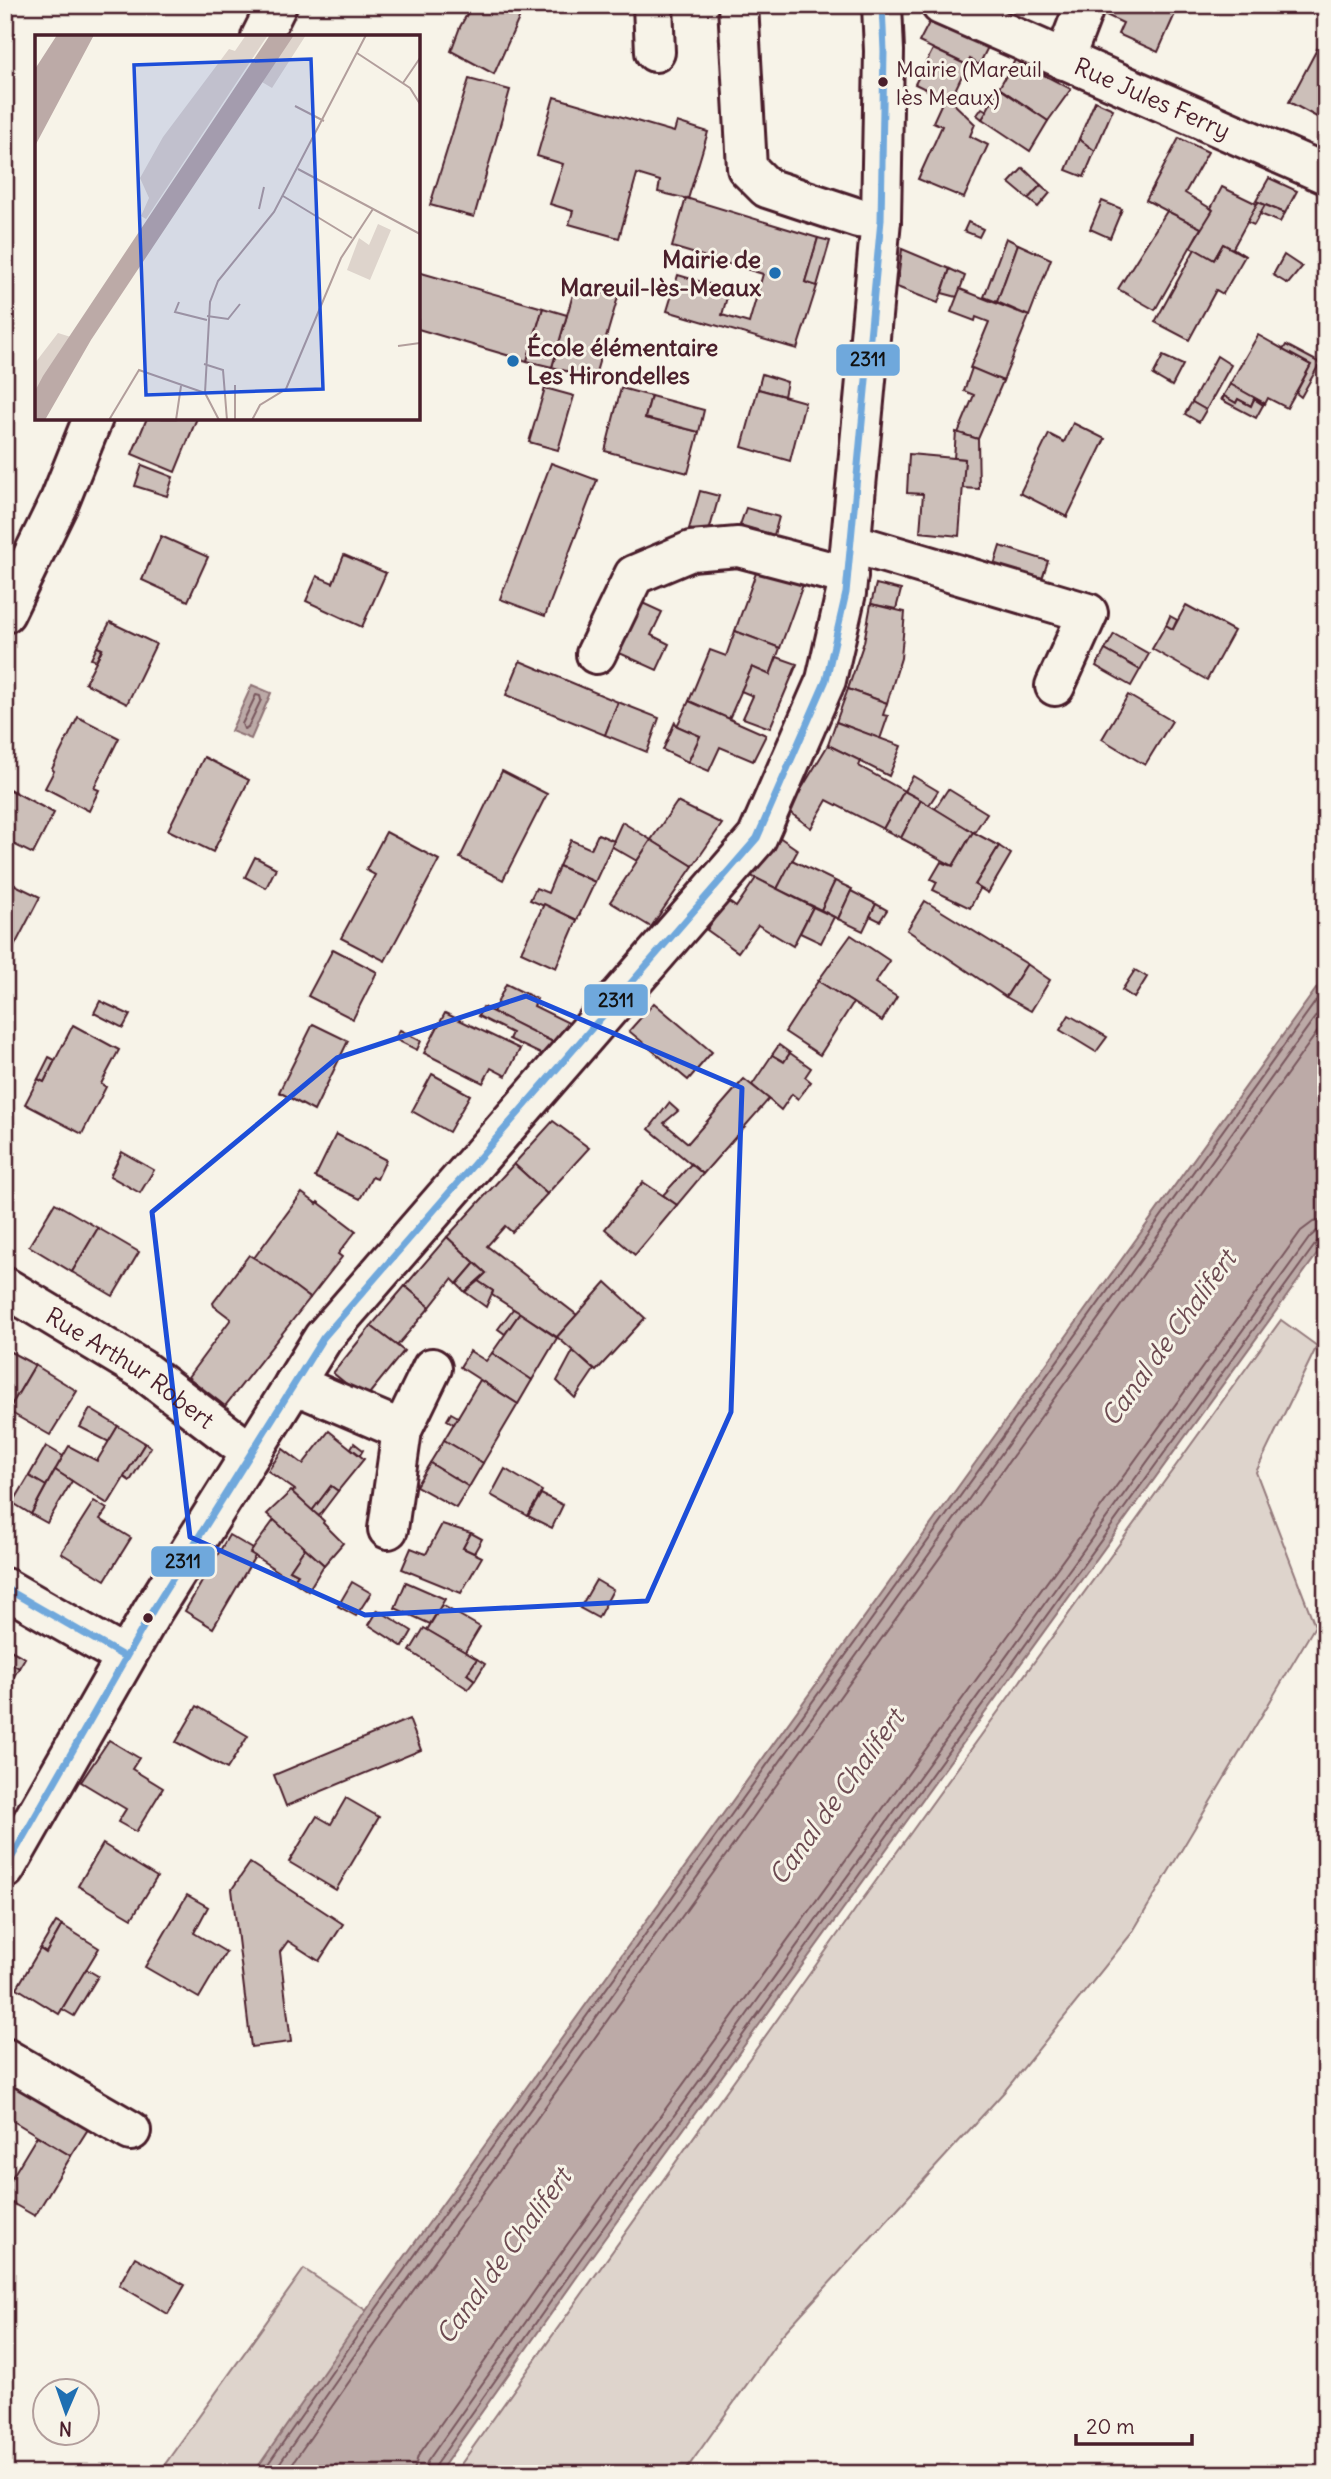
<svg xmlns="http://www.w3.org/2000/svg" width="1331" height="2479" viewBox="0 0 1331 2479" font-family="Delius,sans-serif">
<rect width="100%" height="100%" fill="#f7f3e8"/>
<filter id="ink" filterUnits="userSpaceOnUse"><feTurbulence type="fractalNoise" baseFrequency=".0143" numOctaves="2"/><feDisplacementMap in="SourceGraphic" scale="14" xChannelSelector="R" yChannelSelector="G"/><feConvolveMatrix kernelMatrix="1 2 1 2 8 2 1 2 1" color-interpolation-filters="sRGB"/></filter>
<g filter="url(#ink)">
<g fill="#ded4cc" stroke="#947a7c" stroke-width="2">
<polygon points="1281,1320 1317,1346 1256,1472 1315,1626 1132,1933 1004,2092 782,2335 683,2474 454,2474 860,1903"/>
<polygon points="304,2269 379,2319 272,2474 158,2474"/>
</g>
<g fill="#bcaaa7" stroke="#8e7275" stroke-width="2">
<polygon points="252,685 271,693 251,739 231,731"/>
<polygon points="1326,975 1326,1242 586,2264 438,2474 253,2474 370,2305"/>
</g>
<g fill="none" stroke-linecap="round" stroke-linejoin="round">
<g stroke="#78575d" stroke-width="2">
<polygon points="256,695 260,696 261,700 248,727 244,729 242,724"/>
<polyline points="261,2474 376,2309 1326,987"/>
<polyline points="272,2474 383,2314 1326,1002"/>
<polyline points="285,2474 392,2320 1326,1020"/>
<polyline points="413,2474 418,2456 564,2249 1301,1231 1313,1222 1326,1220"/>
<polyline points="424,2474 427,2462 573,2255 1310,1237 1317,1231 1326,1230"/>
<polyline points="433,2474 434,2467 580,2260 1317,1242 1326,1239"/>
</g>
</g>
<g fill="#ccbfb9" stroke="#4a1f2b" stroke-width="2">
<polygon points="472,5 525,5 494,74 451,51 460,27"/>
<polygon points="1110,5 1179,5 1158,52 1118,34 1123,23 1106,15"/>
<polygon points="931,19 988,47 979,65 970,59 967,65 919,42"/>
<polygon points="1325,34 1326,34 1326,122 1289,102"/>
<polygon points="933,49 967,65 950,101 915,84"/>
<polygon points="1015,60 1071,89 1048,121 999,88"/>
<polygon points="469,79 510,90 474,217 430,205"/>
<polygon points="999,88 1048,121 1030,151 982,119"/>
<polygon points="554,97 674,132 677,122 708,132 688,199 658,192 660,181 637,174 619,238 569,224 573,211 550,204 563,164 537,156"/>
<polygon points="944,98 950,100 975,124 970,136 988,145 964,198 918,179 942,126 933,122"/>
<polygon points="1095,101 1113,109 1095,151 1079,139"/>
<polygon points="982,108 987,111 982,119 977,115"/>
<polygon points="1179,138 1208,152 1185,193 1213,210 1203,230 1146,200"/>
<polygon points="1079,139 1095,151 1084,177 1066,170"/>
<polygon points="1023,168 1041,185 1028,199 1009,183"/>
<polygon points="1269,178 1297,191 1285,213 1256,201"/>
<polygon points="1041,185 1050,193 1038,207 1028,199"/>
<polygon points="1222,187 1257,204 1233,248 1245,256 1223,244 1214,260 1190,247 1213,210 1211,208"/>
<polygon points="686,198 818,238 805,282 817,286 797,349 667,311 678,275 729,290 722,315 749,323 763,274 672,247"/>
<polygon points="1102,201 1122,209 1110,238 1090,229"/>
<polygon points="1258,202 1265,205 1254,225 1247,222"/>
<polygon points="1265,205 1285,213 1280,222 1260,214"/>
<polygon points="1167,211 1201,228 1155,310 1118,289"/>
<polygon points="968,222 983,229 979,237 964,231"/>
<polygon points="818,238 830,241 817,286 805,282"/>
<polygon points="1006,238 1018,244 997,302 984,297"/>
<polygon points="1018,244 1051,259 1029,316 997,302"/>
<polygon points="1223,244 1245,256 1223,294 1216,290 1189,340 1155,322 1195,249 1214,260"/>
<polygon points="902,249 950,269 938,303 897,287"/>
<polygon points="1284,255 1302,267 1288,284 1273,275"/>
<polygon points="950,269 965,276 957,297 942,293"/>
<polygon points="418,272 543,308 527,361 418,329"/>
<polygon points="576,284 618,297 594,379 552,367"/>
<polygon points="960,289 1029,316 1003,381 970,368 989,322 976,317 975,321 951,312"/>
<polygon points="543,308 567,315 552,367 527,361"/>
<polygon points="5,335 12,339 5,353"/>
<polygon points="1258,335 1311,365 1287,408 1268,398 1265,404 1230,384"/>
<polygon points="1286,345 1320,363 1301,397 1296,393 1311,365 1283,350"/>
<polygon points="1163,356 1183,365 1172,386 1153,375"/>
<polygon points="1217,356 1231,365 1206,410 1192,402"/>
<polygon points="972,368 1003,381 978,439 958,433 974,395 964,391"/>
<polygon points="762,374 787,382 784,396 758,389"/>
<polygon points="1230,384 1264,403 1263,405 1254,399 1251,406 1238,399 1236,403 1224,396 1221,400"/>
<polygon points="545,388 574,396 558,450 529,442"/>
<polygon points="621,388 651,396 645,418 699,432 688,473 605,451"/>
<polygon points="758,389 805,402 790,461 742,447"/>
<polygon points="651,396 704,410 699,432 645,418"/>
<polygon points="1224,396 1236,403 1238,399 1251,406 1254,399 1263,405 1256,418 1222,400"/>
<polygon points="1192,402 1206,410 1199,422 1185,414"/>
<polygon points="147,418 197,418 175,472 132,454"/>
<polygon points="1073,423 1105,439 1067,517 1020,493 1049,434 1064,442"/>
<polygon points="956,432 978,439 979,489 962,488 965,459 954,458"/>
<polygon points="909,454 965,459 959,536 920,532 923,494 907,493"/>
<polygon points="551,463 597,480 545,616 500,599"/>
<polygon points="142,465 173,477 167,496 135,486"/>
<polygon points="700,491 719,496 708,535 689,529"/>
<polygon points="746,508 779,517 774,535 740,525"/>
<polygon points="161,536 208,557 188,601 142,580"/>
<polygon points="1000,546 1048,561 1042,579 994,565"/>
<polygon points="344,555 386,573 362,627 306,601 317,576 333,583"/>
<polygon points="760,562 805,579 780,648 735,631"/>
<polygon points="876,584 901,590 896,609 871,604"/>
<polygon points="638,601 662,612 651,635 669,644 657,670 615,651"/>
<polygon points="871,604 905,612 901,658 887,703 848,689 864,642"/>
<polygon points="1186,605 1234,631 1207,680 1152,649 1166,625 1173,629"/>
<polygon points="1170,616 1177,620 1173,629 1166,625"/>
<polygon points="110,622 156,644 127,704 85,683 102,649 97,647"/>
<polygon points="735,631 780,648 770,675 752,667 729,719 689,701 710,650 726,656"/>
<polygon points="1114,634 1149,654 1140,670 1105,650"/>
<polygon points="97,647 102,649 96,661 91,659"/>
<polygon points="1105,650 1140,670 1131,686 1096,666"/>
<polygon points="777,657 797,664 770,728 743,718 753,696 741,691 752,667 770,675"/>
<polygon points="520,661 618,702 605,735 506,695"/>
<polygon points="848,689 887,703 883,715 888,716 880,739 836,722"/>
<polygon points="1128,695 1172,721 1145,765 1102,739"/>
<polygon points="689,701 766,735 753,761 720,747 709,771 688,762 700,736 677,726"/>
<polygon points="618,702 659,718 647,752 605,735"/>
<polygon points="78,717 119,738 94,788 99,790 89,811 45,788 54,771 52,769"/>
<polygon points="675,722 677,726 700,736 688,762 663,750"/>
<polygon points="836,722 901,746 889,776 828,745"/>
<polygon points="828,745 861,761 859,766 904,791 883,829 827,800 811,828 788,811"/>
<polygon points="204,757 249,780 213,852 168,830"/>
<polygon points="502,771 547,794 503,880 460,858"/>
<polygon points="913,776 938,791 929,805 904,791"/>
<polygon points="9,789 54,813 33,854 5,840 5,796"/>
<polygon points="948,789 987,813 974,833 935,809"/>
<polygon points="904,791 921,800 901,838 883,829"/>
<polygon points="921,800 973,832 953,866 901,838"/>
<polygon points="677,802 722,824 693,866 651,840"/>
<polygon points="622,822 651,840 637,861 611,846"/>
<polygon points="386,832 439,860 385,961 341,938 375,875 366,870"/>
<polygon points="772,832 798,850 777,889 745,873"/>
<polygon points="973,832 999,846 975,885 981,887 970,908 933,890 937,882 931,879 941,862 953,866"/>
<polygon points="598,834 614,841 595,882 559,866 571,840 591,849"/>
<polygon points="651,840 693,866 651,927 610,902"/>
<polygon points="999,846 1011,854 988,893 975,885"/>
<polygon points="255,857 276,868 266,888 245,877"/>
<polygon points="792,860 835,881 821,910 777,889"/>
<polygon points="559,866 595,882 577,920 530,900 536,888 548,893"/>
<polygon points="756,878 813,907 793,946 758,925 738,952 707,930 726,900 736,907"/>
<polygon points="5,880 40,897 14,947 10,945 5,955"/>
<polygon points="835,881 852,889 838,919 821,910"/>
<polygon points="851,891 876,904 863,931 838,919"/>
<polygon points="925,901 1027,964 1006,997 907,930"/>
<polygon points="544,904 577,920 556,968 521,952"/>
<polygon points="876,904 887,910 880,921 870,916"/>
<polygon points="813,907 834,917 821,943 800,933"/>
<polygon points="851,935 890,961 875,983 897,997 882,1021 818,981"/>
<polygon points="333,949 377,972 353,1019 308,996"/>
<polygon points="1027,964 1050,980 1031,1011 1006,997"/>
<polygon points="1135,970 1147,977 1134,998 1122,990"/>
<polygon points="818,981 853,1003 820,1055 785,1032"/>
<polygon points="506,984 537,999 534,1006 573,1025 557,1044 493,1012"/>
<polygon points="100,1001 130,1015 123,1028 94,1013"/>
<polygon points="654,1003 712,1052 688,1080 629,1031"/>
<polygon points="483,1007 557,1044 547,1057 509,1039 512,1033 478,1016"/>
<polygon points="445,1013 520,1049 506,1076 491,1068 483,1083 424,1053"/>
<polygon points="1069,1015 1107,1037 1096,1052 1060,1030"/>
<polygon points="313,1024 348,1041 314,1111 279,1092"/>
<polygon points="73,1025 119,1050 101,1084 106,1087 82,1134 25,1104 38,1079 44,1082"/>
<polygon points="400,1030 421,1041 417,1050 395,1039"/>
<polygon points="779,1045 790,1053 784,1062 772,1055"/>
<polygon points="790,1053 811,1068 805,1077 811,1082 798,1099 792,1094 781,1110 752,1085 772,1055 784,1062"/>
<polygon points="49,1057 55,1060 44,1082 38,1079"/>
<polygon points="432,1074 470,1095 449,1132 412,1111"/>
<polygon points="744,1079 769,1099 703,1174 649,1129 669,1103 678,1111 664,1123 688,1143"/>
<polygon points="553,1121 589,1148 547,1194 514,1164"/>
<polygon points="336,1134 386,1160 377,1179 372,1177 360,1199 315,1177"/>
<polygon points="122,1152 154,1170 140,1193 110,1176"/>
<polygon points="514,1164 547,1194 512,1232 505,1226 487,1246 577,1315 557,1337 492,1295 493,1291 478,1281 486,1273 447,1237"/>
<polygon points="691,1164 703,1174 677,1205 663,1195"/>
<polygon points="643,1182 677,1205 635,1255 605,1229"/>
<polygon points="302,1193 317,1204 318,1202 356,1231 338,1254 342,1257 310,1298 254,1258"/>
<polygon points="55,1203 98,1228 72,1272 29,1246"/>
<polygon points="98,1228 139,1252 113,1296 72,1272"/>
<polygon points="447,1237 475,1263 457,1284 452,1279 430,1307 405,1286"/>
<polygon points="249,1255 269,1267 310,1298 225,1406 188,1377 231,1319 214,1306 213,1303"/>
<polygon points="475,1263 486,1273 465,1292 457,1284"/>
<polygon points="478,1281 493,1291 486,1307 465,1292"/>
<polygon points="606,1282 645,1318 596,1371 557,1337"/>
<polygon points="405,1286 430,1307 397,1346 371,1326"/>
<polygon points="513,1309 520,1313 505,1334 498,1329"/>
<polygon points="520,1313 557,1338 532,1380 492,1353"/>
<polygon points="371,1326 404,1351 365,1399 333,1373"/>
<polygon points="5,1349 35,1365 8,1411 5,1409"/>
<polygon points="470,1351 486,1361 492,1353 532,1380 518,1404 460,1367"/>
<polygon points="573,1351 594,1370 575,1398 557,1381"/>
<polygon points="35,1365 77,1391 50,1435 8,1411"/>
<polygon points="480,1380 518,1404 483,1463 444,1440"/>
<polygon points="90,1409 118,1426 109,1442 80,1427"/>
<polygon points="451,1413 458,1417 454,1424 447,1420"/>
<polygon points="118,1426 145,1443 108,1504 55,1470 69,1446 97,1461"/>
<polygon points="329,1431 364,1459 338,1491 331,1486 312,1511 292,1492 295,1490 268,1471 283,1449 303,1464"/>
<polygon points="444,1440 483,1463 469,1487 430,1463"/>
<polygon points="145,1443 151,1447 130,1481 124,1477"/>
<polygon points="354,1443 363,1450 360,1455 351,1448"/>
<polygon points="46,1446 63,1456 46,1486 29,1476"/>
<polygon points="430,1463 469,1487 456,1508 416,1486"/>
<polygon points="505,1469 542,1491 528,1516 491,1495"/>
<polygon points="55,1470 72,1481 47,1523 31,1514"/>
<polygon points="29,1476 46,1486 31,1514 13,1503"/>
<polygon points="331,1486 338,1491 319,1516 312,1511"/>
<polygon points="291,1491 324,1521 323,1523 343,1543 324,1565 267,1514"/>
<polygon points="541,1494 563,1505 552,1528 528,1516"/>
<polygon points="94,1501 107,1509 100,1519 131,1538 105,1580 61,1553"/>
<polygon points="274,1520 305,1548 290,1570 298,1574 293,1581 250,1553"/>
<polygon points="442,1524 471,1533 463,1548 482,1557 461,1593 402,1569 411,1548 426,1554"/>
<polygon points="471,1533 482,1539 474,1553 463,1548"/>
<polygon points="229,1535 253,1549 250,1553 255,1556 213,1628 185,1611"/>
<polygon points="305,1548 324,1565 308,1591 293,1581 298,1574 290,1570"/>
<polygon points="596,1580 613,1590 598,1618 580,1608"/>
<polygon points="352,1582 371,1593 356,1616 338,1606"/>
<polygon points="406,1582 445,1599 430,1624 395,1608"/>
<polygon points="442,1605 480,1627 465,1652 427,1630"/>
<polygon points="378,1610 412,1631 403,1647 369,1625"/>
<polygon points="424,1628 477,1659 467,1674 475,1680 468,1689 410,1651"/>
<polygon points="5,1647 25,1658 19,1668 5,1660"/>
<polygon points="477,1659 485,1664 475,1680 467,1674"/>
<polygon points="5,1660 19,1668 5,1691"/>
<polygon points="197,1706 248,1736 227,1769 176,1742"/>
<polygon points="409,1719 421,1750 286,1806 274,1775"/>
<polygon points="109,1740 139,1758 132,1769 163,1788 136,1832 118,1822 126,1809 81,1782"/>
<polygon points="346,1798 379,1817 336,1890 289,1862 317,1816 331,1824"/>
<polygon points="103,1844 157,1877 132,1918 78,1886"/>
<polygon points="250,1863 343,1924 319,1961 288,1941 280,1952 291,2042 251,2047 232,1889"/>
<polygon points="187,1895 208,1907 194,1933 226,1952 199,1998 145,1967"/>
<polygon points="56,1922 62,1925 46,1953 40,1949"/>
<polygon points="62,1925 99,1948 59,2014 17,1988 40,1949 46,1953"/>
<polygon points="86,1969 98,1976 74,2016 62,2009"/>
<polygon points="5,2078 90,2126 71,2156 5,2116"/>
<polygon points="37,2136 71,2156 35,2216 5,2199 5,2189"/>
<polygon points="135,2257 185,2285 168,2314 119,2285"/>
</g>
<g fill="none" stroke-linecap="round" stroke-linejoin="round">
<defs>
<g id="minor">
<polyline points="653,5 655,52"/>
<polyline points="738,5 747,168 767,188 858,218 881,220"/>
<path id="s1" d="M 941,5 L 1326,174"/>
<polyline points="261,37 277,5"/>
<polyline points="1064,60 1085,5"/>
<polyline points="851,543 1088,613 1055,686"/>
<polyline points="5,613 60,500 93,418"/>
<polyline points="596,654 634,575 691,551 738,547 848,576"/>
<path id="s2" d="M 5,1287 L 141,1369 L 251,1453"/>
<polyline points="294,1384 402,1430"/>
<polyline points="388,1529 402,1430 432,1368"/>
<polyline points="5,1588 125,1657"/>
<polyline points="5,1869 153,1610 323,1338 757,838 826,680 846,593 881,220 884,51 882,5"/>
<polyline points="5,2058 131,2131"/>
</g>
</defs>
<use href="#minor" stroke="#4a1f2b" stroke-width="44"/>
<use href="#minor" stroke="#f7f3e8" stroke-width="38"/>
<defs>
<g id="bus-1">
<polyline points="5,1588 125,1657"/>
<polyline points="5,1869 153,1610 323,1338 757,838 826,680 846,593 881,220 884,51 882,5"/>
</g>
</defs>
<use href="#bus-1" stroke="#f7f3e8" stroke-width="12"/>
<use href="#bus-1" stroke="#6fa8dc" stroke-width="7"/>
</g>
</g>
<path fill="none" stroke="#1d4ed8" stroke-width="5" stroke-linejoin="round" d="M 526,996 L 742,1088 L 731,1412 L 647,1601 L 365,1615 L 190,1537 L 152,1212 L 337,1058 Z"/>
<g fill="#4a1f2b" stroke="#f7f3e8" stroke-width="2.5">
<circle cx="883" cy="82" r="6"/>
<circle cx="148" cy="1618" r="6"/>
</g>
<g fill="#1f6fb2" stroke="#f7f3e8" stroke-width="2.5">
<circle cx="775" cy="273" r="7"/>
<circle cx="513" cy="361" r="7"/>
</g>
<g text-anchor="middle" dominant-baseline="central" stroke-width="6" stroke-linejoin="round" paint-order="stroke">
<g font-size="22" fill="#4a1f2b" stroke="#f7f3e8" text-anchor="start">
<text x="896" y="69">Mairie (Mareuil<tspan x="896" dy="28">lès Meaux)</tspan></text>
</g>
<g font-size="24" fill="#4a1f2b" stroke="#f7f3e8">
<text stroke="none"><textPath href="#s1" startOffset="231">Rue Jules Ferry</textPath></text>
<text stroke="none"><textPath href="#s2" startOffset="149">Rue Arthur Robert</textPath></text>
</g>
<g font-size="24" font-weight="bold" fill="#4a1f2b" stroke="#f7f3e8" text-anchor="end">
<text x="761" y="259">Mairie de<tspan x="761" dy="28">Mareuil-lès-Meaux</tspan></text>
<text x="527" y="347" text-anchor="start">École élémentaire<tspan x="527" dy="28">Les Hirondelles</tspan></text>
</g>
<g font-size="26" font-style="italic" fill="#6c4950" stroke="#f7f3e8">
<text transform="translate(1168 1338) rotate(-54)">Canal de Chalifert</text>
<text transform="translate(836 1797) rotate(-54)">Canal de Chalifert</text>
<text transform="translate(503 2256) rotate(-54)">Canal de Chalifert</text>
</g>
</g>
<g transform="translate(35 35)">
<rect width="385" height="385" fill="#f7f3e8"/>
<path d="M 211,0 L 233,0 L 111,184 L 106,181 L 114,163 L 105,143 L 128,102 L 194,14 L 200,16 ZM 256,0 L 271,0 L 237,53 L 227,47 ZM 343,189 L 356,195 L 335,245 L 312,235 L 324,203 L 334,210 ZM 23,298 L 39,303 L 0,359 L 0,328 Z" fill="#ded4cc"/>
<path d="M 22,0 L 59,0 L 0,111 L 0,34 ZM 235,0 L 259,0 L 56,305 L 10,385 L 0,385 L 0,356 L 8,341 Z" fill="#bcaaa7"/>
<path fill="none" stroke="#b29e9c" stroke-width="2" d="M 322,18 L 375,53 L 385,69M 368,48 L 385,23M 260,71 L 289,86M 263,134 L 385,199M 248,161 L 317,203M 224,174 L 229,152M 144,267 L 140,277 L 172,285M 172,281 L 193,284 L 205,269M 363,311 L 385,308M 169,329 L 188,335 L 192,385M 74,385 L 104,335 L 170,358M 141,385 L 146,351M 184,385 L 170,358 L 175,267 L 183,246 L 239,177 L 331,0M 200,385 L 200,350M 217,385 L 225,370 L 251,354 L 306,223 L 338,174"/>
<path fill="#1d4ed8" fill-opacity="0.15" stroke="#1d4ed8" stroke-width="3.5" d="M 276,24 L 288,354 L 111,360 L 99,30 Z"/>
<rect width="385" height="385" fill="none" stroke="#4a1f2b" stroke-width="3.5"/>
</g>
<g stroke="#f7f3e8" stroke-width="2.5">
<rect x="835" y="343" width="66" height="34" rx="7" fill="#6fa8dc"/>
<rect x="583" y="983" width="66" height="34" rx="7" fill="#6fa8dc"/>
<rect x="150" y="1545" width="66" height="33" rx="7" fill="#6fa8dc"/>
</g>
<g font-size="19" text-anchor="middle" font-weight="bold" fill="#111">
<text x="868" y="366">2311</text>
<text x="616" y="1007">2311</text>
<text x="183" y="1568">2311</text>
</g>
<rect width="1331" height="2479" fill="none" stroke="#f7f3e8" stroke-width="28"/>
<rect x="14" y="14" width="1303" height="2451" fill="none" stroke="#4a1f2b" stroke-width="2.5" filter="url(#ink)"/>
<g transform="translate(66 2412) rotate(182)"><circle r="33" fill="#f7f3e8" stroke="#b29e9c" stroke-width="2"/>
<path d="M0-5L12 26L0 18L-12 26Z" fill="#1f6fb2"/>
<text y="-10" font-size="19" font-weight="bold" text-anchor="middle" fill="#4a1f2b">N</text>
</g>
<path d="M1076 2434v10h116v-10" fill="none" stroke="#4a1f2b" stroke-width="3.5"/>
<text x="1086" y="2434" font-size="21" fill="#4a1f2b" stroke="#f7f3e8" stroke-width="5" paint-order="stroke">20 m</text>
</svg>
